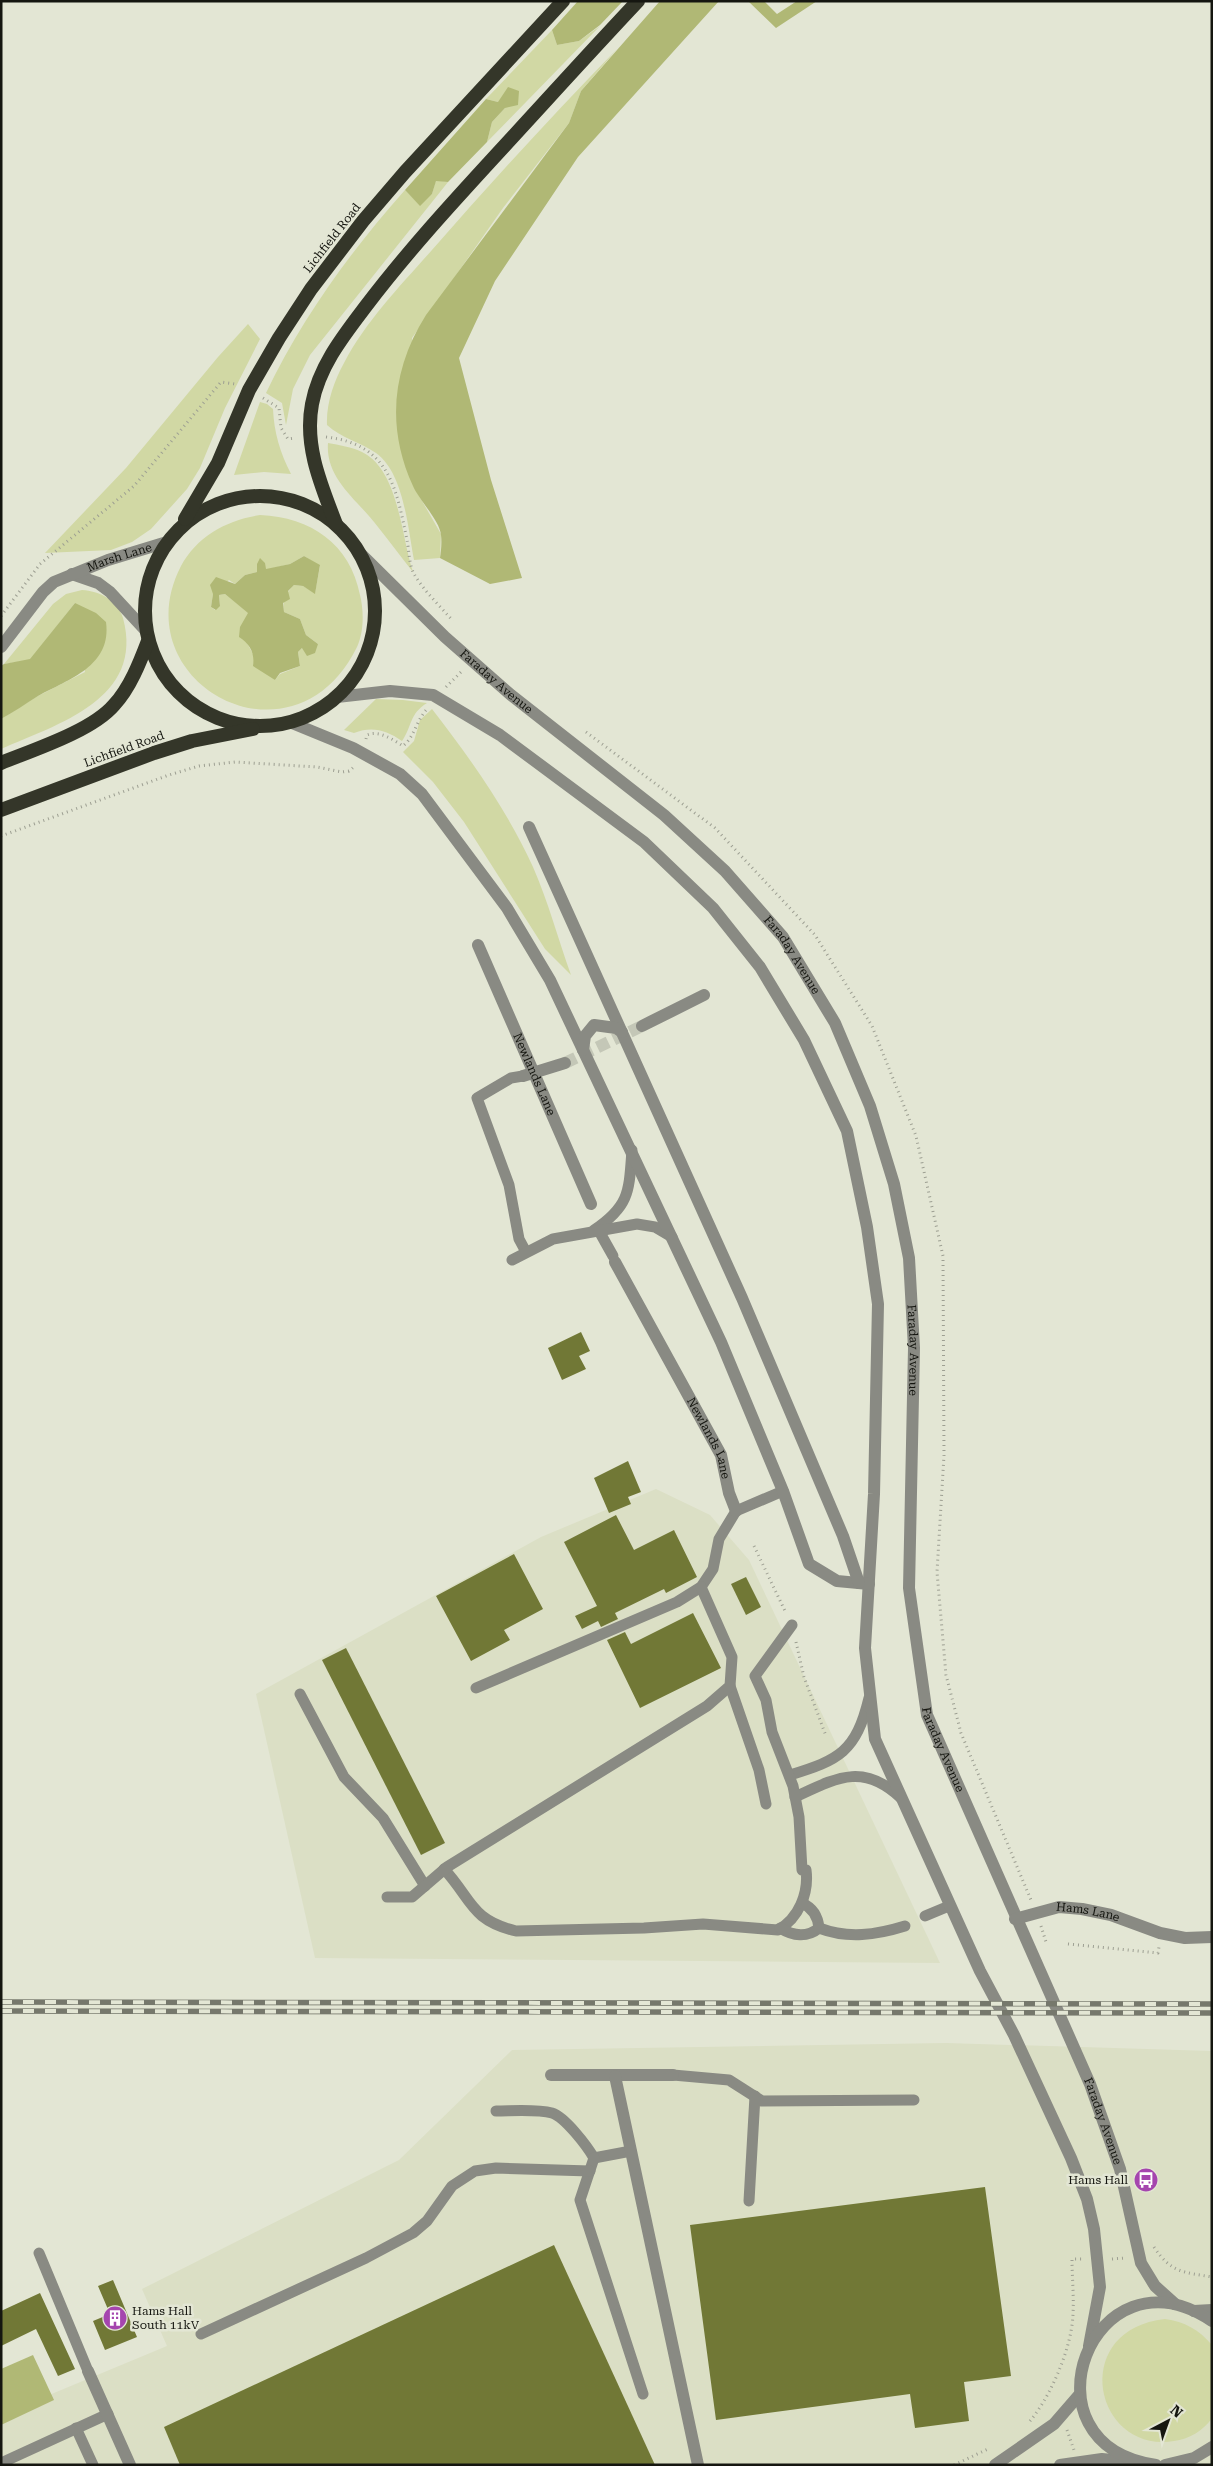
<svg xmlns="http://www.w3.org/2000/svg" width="1213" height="2466" viewBox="0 0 1213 2466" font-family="'Roboto Serif',serif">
<rect width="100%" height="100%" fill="#e3e6d4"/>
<g fill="#dbdfc5">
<polygon points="656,1489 710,1515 749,1560 940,1963 315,1958 256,1694 541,1537"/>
<polygon points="946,2043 1212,2051 1212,2465 1,2465 1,2415 167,2346 142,2289 399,2160 512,2050"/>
</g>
<g fill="#d1d8a4" fill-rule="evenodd">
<polygon points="600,26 487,142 492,122 505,108 498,102 486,99 552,30 557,45 579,41"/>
<path d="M 617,49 L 581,91 L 569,123 L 503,208 L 412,338 L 414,487 L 441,534 L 440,558 L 414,560 C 408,529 404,473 376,453 C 360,442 341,438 327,425 C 326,404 334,381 344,363 C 366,321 401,285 432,250 C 492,181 554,114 617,49 Z"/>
<path d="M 436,180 L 448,182 L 310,355 L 293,389 L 286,425 L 282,403 L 266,393 C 302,318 350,252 405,190 L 420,205 L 432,194 Z"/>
<polygon points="248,324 260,339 225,408 200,468 187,489 151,529 132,542 111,550 45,553 126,468 218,357"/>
<path d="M 260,402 L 267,404 L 273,409 C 274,432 280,453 291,474 L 264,472 L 234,475 Z"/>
<path d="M 328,443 C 339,445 352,447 362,452 C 399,470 401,536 413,572 C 401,557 390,542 378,527 C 359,501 325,479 328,443 Z"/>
<path d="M 260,515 C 311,517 350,544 360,595 C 364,611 364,632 357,647 C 293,777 121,682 181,566 C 197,536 227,520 260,515 ZM 304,556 L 320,566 L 315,593 L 303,586 L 294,585 C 286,593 282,600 284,612 L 300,619 L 306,635 L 318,644 L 303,647 L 298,652 L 300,666 L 280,674 L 275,680 L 254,656 L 247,643 L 249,613 L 225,594 L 219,595 L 220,605 L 215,610 L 211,607 L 213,594 L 229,580 L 235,584 L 245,575 L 290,564 Z"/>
<path d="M 82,590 C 99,591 118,600 123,618 C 145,699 58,724 1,749 L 1,719 L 36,697 L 85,672 L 75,603 L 30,660 L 4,664 L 53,604 L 66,594 Z"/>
<path d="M 376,699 L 403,700 L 427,703 C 409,714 412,727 402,741 C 386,730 372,726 354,733 L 344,730 Z"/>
<path d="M 432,709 C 470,758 507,810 533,867 C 548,901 558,939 571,975 L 545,949 L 464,822 L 433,782 L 403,752 L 414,741 L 420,720 Z"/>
<path d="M 1165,2319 C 1185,2322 1198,2329 1212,2345 L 1212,2418 C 1203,2431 1189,2439 1174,2441 C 1094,2454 1068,2330 1165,2319 Z"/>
</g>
<g fill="#b0b875">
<polygon points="578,1 623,1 600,25 579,41 557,45 552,30"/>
<path d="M 660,1 L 719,1 L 578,157 L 495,281 L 459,358 L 491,480 L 522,578 L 490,584 L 440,558 C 441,551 442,543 441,535 C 440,521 419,500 413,486 C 386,427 392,369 426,315 L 569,123 L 581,91 Z"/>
<polygon points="748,1 764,1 777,14 797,1 817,1 776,28"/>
<polygon points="508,87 519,91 518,105 505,108 492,122 487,142 448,182 436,181 432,194 420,206 405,190 486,99 498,102"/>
<path d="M 304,556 L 320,565 L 315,594 L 303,586 L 294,585 L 288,591 L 290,599 L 283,603 L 284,612 L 300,619 L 306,635 L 318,644 L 315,653 L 307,656 L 302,648 L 298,652 L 300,666 L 280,673 L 275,680 L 253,666 C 255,653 250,644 239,637 L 240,627 L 248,613 L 225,594 L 219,595 L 220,606 L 216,610 L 211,607 L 213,594 L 210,585 L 216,577 L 235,584 L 245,575 L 257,572 L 257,564 L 260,558 L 265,563 L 266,569 L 290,564 Z"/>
<path d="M 75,603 L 96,613 L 106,622 C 112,666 69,679 38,696 C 25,704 14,712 1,719 L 1,666 L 4,664 L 30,659 Z"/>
<polygon points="33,2355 54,2400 1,2425 1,2369"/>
</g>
<g fill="#717836">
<polygon points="581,1332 590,1351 579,1356 586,1369 562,1380 548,1348"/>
<polygon points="628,1461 641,1492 628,1497 631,1504 609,1513 594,1478"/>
<polygon points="616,1515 634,1550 674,1530 697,1577 666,1593 664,1589 615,1613 618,1619 601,1627 598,1621 582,1629 575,1616 597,1606 564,1542"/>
<polygon points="514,1554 543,1609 504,1630 510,1640 471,1661 436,1596"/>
<polygon points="746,1577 761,1607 746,1615 731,1584"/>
<polygon points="693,1613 721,1668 640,1708 607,1640 625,1632 631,1644"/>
<polygon points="346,1648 445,1843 421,1855 322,1660"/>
<polygon points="985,2187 1011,2376 964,2382 969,2421 915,2428 910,2394 716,2420 690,2225"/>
<polygon points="554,2245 655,2465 180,2465 164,2427"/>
<polygon points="113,2280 137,2337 105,2350 93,2321 110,2314 98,2286"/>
<polygon points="40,2293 75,2369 58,2376 36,2329 1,2346 1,2311"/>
</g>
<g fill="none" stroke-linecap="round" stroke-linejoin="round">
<polyline stroke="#c4c7b7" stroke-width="12" stroke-dasharray="12 6" stroke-linecap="butt" points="565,1063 642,1026"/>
<g stroke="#9d9f92" stroke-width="3" stroke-dasharray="1 4" stroke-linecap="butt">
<polyline points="263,398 279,408 281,428 288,439 295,438"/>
<path d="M 326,437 C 389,444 396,487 407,540 C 409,550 409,565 414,574 C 424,591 440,606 453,621"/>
<polyline points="1,616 40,564 134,486 221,382 235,384"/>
<polyline points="446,687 461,672"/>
<polyline points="586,732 715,828 815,935 872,1026 916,1136 943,1256 944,1455 937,1572 946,1675 961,1733 1031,1900"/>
<path d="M 366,739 L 367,735 C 379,730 392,739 403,746 C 415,736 416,721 427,709"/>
<polyline points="1,836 169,775 199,766 235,762 317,767 342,772 349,771 355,766"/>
<polyline points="754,1546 786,1613"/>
<polyline points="796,1642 804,1677 826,1736"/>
<polyline points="1041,1926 1046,1942"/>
<polyline points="1068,1944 1158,1953 1159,1947"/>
<path d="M 1154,2247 C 1171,2273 1183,2272 1212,2277"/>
<polyline points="1112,2259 1125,2258"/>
<path d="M 1030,2421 C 1051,2396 1072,2347 1073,2314 C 1074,2295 1072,2277 1072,2259 L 1083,2259"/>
<polyline points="1067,2430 1074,2450"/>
<polyline points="954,2465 988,2449"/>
</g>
<g stroke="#898a83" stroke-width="11">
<polyline points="523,1076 511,1078 477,1098 509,1185 519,1239 526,1252"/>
<path d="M 594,1230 C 630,1206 629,1191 632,1150"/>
<polyline points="599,1231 613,1256"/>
<polyline points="512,1260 553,1239 637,1224 655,1227 672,1237"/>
<polyline points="730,1686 759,1770 766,1804"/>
<polyline points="476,1688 677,1602 701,1587 713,1569 719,1539 736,1511 783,1491"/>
<polyline points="300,1694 344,1777 383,1818 425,1886"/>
<path d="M 790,1775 C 839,1760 856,1752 869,1698"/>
<path d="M 795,1797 C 836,1778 863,1762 901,1798"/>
<path d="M 444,1869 C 472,1899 470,1920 516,1931 L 644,1928 L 703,1924 L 778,1930 C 799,1918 809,1893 806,1870 L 802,1870 L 799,1817 L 793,1786 L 772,1732 L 766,1700 L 755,1676 L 792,1625"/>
<polyline points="387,1897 412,1897 447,1867 707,1706 730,1686 732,1657 701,1587"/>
<polyline points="925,1916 949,1906"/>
<path d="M 780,1928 C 793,1936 807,1938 819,1928 C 818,1917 813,1908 802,1903"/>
<path d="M 819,1928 C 848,1939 876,1935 905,1926"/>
<polyline points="673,2075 729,2080 762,2101 914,2100"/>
<path d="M 496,2111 C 512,2111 537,2109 552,2113 C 565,2117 587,2146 594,2158 L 631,2151"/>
<polyline points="594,2158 580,2200 643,2394"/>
<polyline points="749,2201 755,2096"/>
<polyline points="39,2253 88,2371"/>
<polyline points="201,2334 366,2258 413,2233 427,2221 452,2186 475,2171 496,2168 590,2171"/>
<polyline points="76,2428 93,2465"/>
<polyline points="1,2463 108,2414"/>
</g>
<g stroke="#898a83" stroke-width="12">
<polyline points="72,574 98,583 110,592 146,631"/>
<path id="s1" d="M 1,647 L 43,592 L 54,582 L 108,560 L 167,542"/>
<path id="s2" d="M 478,945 L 591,1204"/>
<polyline points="642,1026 704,995"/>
<polyline points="523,1076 565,1063"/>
<path id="s3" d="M 615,1262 L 721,1455 L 729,1493 L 736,1511"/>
<polyline points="551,2075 673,2075"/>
<polyline points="615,2076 698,2465"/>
<polyline points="1194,2311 1212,2310"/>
<polyline points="88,2371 130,2465"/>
<polyline points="995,2465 1054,2424 1080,2394"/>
<polyline points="1060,2465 1102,2459 1142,2463"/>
</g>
<g stroke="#898a83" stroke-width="12">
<path id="s4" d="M 361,554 L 445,637 L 511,695 L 664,815 L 725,871 L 783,937 L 835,1023 L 870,1106 L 894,1184 L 909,1258 L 914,1348 L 909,1588 L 927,1715 L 1090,2084 L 1120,2169 L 1141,2263 L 1155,2286 L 1175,2304"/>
<polyline points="337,697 390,691 433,695 500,735 644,842 713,908 760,967 804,1040 847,1131 867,1227 878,1304 874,1494 865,1648 875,1739 980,1971 1014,2035 1071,2158 1087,2199 1094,2229 1100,2287 1089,2346"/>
<polyline points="292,723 353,748 400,774 422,794 507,908 550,980 721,1342 783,1491 809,1564 837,1581 869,1584"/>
<polyline points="529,827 742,1298 843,1536 859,1583"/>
<polyline points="583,1050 585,1036 594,1025 616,1028 622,1032"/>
<path id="s5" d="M 1015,1919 L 1059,1907 L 1082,1909 L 1111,1915 L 1160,1933 L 1185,1938 L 1212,1937"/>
<path d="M 1156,2465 C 1015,2445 1092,2241 1212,2321"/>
<polyline points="1165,2465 1194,2458 1212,2447"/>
</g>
<g stroke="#343629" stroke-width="14">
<circle cx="260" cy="611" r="115"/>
<polyline points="185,519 218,463 249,390 279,338 311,289 363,221 405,172 563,1"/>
<path d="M 336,524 C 321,485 304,446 312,404 C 319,366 344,335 366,306 C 407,252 452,203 497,154 C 544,103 590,52 638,1"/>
<path d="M 1,763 C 33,750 92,731 114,705 C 130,688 140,662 148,641"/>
<polyline points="1,810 154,753 192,741 253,729"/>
</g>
<defs>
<g id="rail">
<polyline points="1,2002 1212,2004"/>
<polyline points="1,2011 1212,2013"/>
</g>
</defs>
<use href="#rail" stroke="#76786c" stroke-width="5.5"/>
<use href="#rail" stroke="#e3e6d4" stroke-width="4" stroke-dasharray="11" stroke-linecap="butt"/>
</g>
<defs>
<symbol id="bus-disc" viewBox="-11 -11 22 22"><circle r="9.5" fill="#a545ae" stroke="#e3e6d4"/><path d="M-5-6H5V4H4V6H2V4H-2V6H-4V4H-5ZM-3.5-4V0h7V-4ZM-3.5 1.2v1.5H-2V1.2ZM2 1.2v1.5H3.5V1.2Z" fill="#fff"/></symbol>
<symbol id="building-disc" viewBox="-11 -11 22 22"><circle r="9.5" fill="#a545ae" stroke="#e3e6d4"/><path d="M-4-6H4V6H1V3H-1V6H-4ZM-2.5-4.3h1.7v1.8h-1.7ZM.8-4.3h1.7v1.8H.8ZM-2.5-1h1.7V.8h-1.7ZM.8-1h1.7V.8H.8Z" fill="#fff"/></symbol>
</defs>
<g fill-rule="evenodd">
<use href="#bus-disc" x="1132" y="2166" width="28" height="28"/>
<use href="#building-disc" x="101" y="2304" width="28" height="28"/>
</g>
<g text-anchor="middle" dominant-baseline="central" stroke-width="5" stroke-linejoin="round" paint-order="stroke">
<g font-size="12" fill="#151610" stroke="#e3e6d4">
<text transform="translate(332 238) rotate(-52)">Lichfield Road</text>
<text stroke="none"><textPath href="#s1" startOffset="154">Marsh Lane</textPath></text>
<text stroke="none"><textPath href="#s4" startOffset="186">Faraday Avenue</textPath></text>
<text transform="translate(124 749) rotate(-20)">Lichfield Road</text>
<text stroke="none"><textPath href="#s4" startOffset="591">Faraday Avenue</textPath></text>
<text stroke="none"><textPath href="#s2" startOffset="141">Newlands Lane</textPath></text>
<text stroke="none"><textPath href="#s4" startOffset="1011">Faraday Avenue</textPath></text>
<text stroke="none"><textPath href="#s3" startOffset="200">Newlands Lane</textPath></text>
<text stroke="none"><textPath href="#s4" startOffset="1415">Faraday Avenue</textPath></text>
<text stroke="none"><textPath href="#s5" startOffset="75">Hams Lane</textPath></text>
<text stroke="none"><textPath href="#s4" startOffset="1820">Faraday Avenue</textPath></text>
</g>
<g font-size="12" fill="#151610" stroke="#e3e6d4" text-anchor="end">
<text x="1128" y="2180">Hams Hall</text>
<text x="132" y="2311" text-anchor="start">Hams Hall<tspan x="132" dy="14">South 11kV</tspan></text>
</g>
</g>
<rect width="1213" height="2466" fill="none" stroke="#151610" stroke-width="5"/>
<g transform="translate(1168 2421) rotate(41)" stroke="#e3e6d4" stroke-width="4" paint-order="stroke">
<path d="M0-4L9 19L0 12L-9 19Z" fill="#151610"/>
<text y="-8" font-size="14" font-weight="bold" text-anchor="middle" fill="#151610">N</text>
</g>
</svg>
